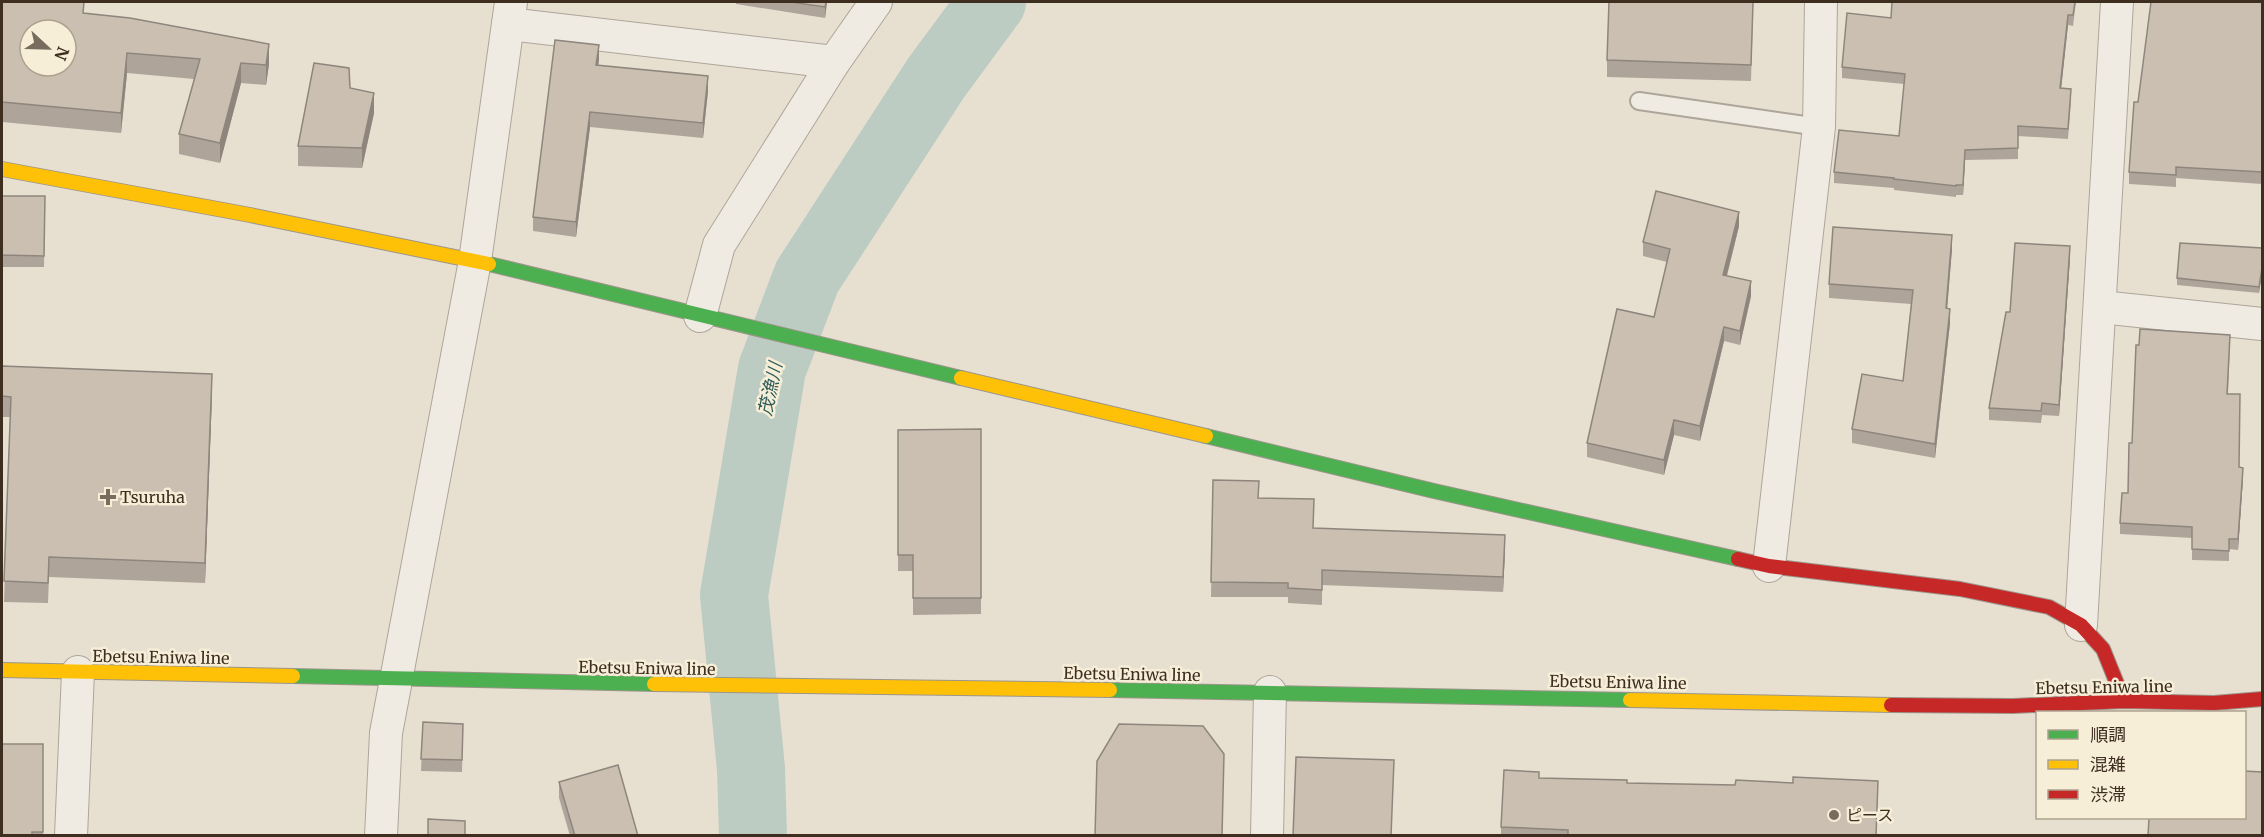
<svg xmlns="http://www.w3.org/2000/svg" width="2264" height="837" viewBox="0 0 2264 837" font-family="Merriweather,'Noto Sans JP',serif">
<rect width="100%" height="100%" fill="#e7e0d1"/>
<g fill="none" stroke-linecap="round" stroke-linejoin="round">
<polyline stroke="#bcccc2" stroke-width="68" points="753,836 751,769 734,595 772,369 807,277 936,78 992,2"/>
<defs>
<polyline id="lane" points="1639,101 1819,127"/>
<g id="street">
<polyline points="508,24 834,62"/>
<polyline points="2101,307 2262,324"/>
<polyline points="700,316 719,245 834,62 876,2"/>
<polyline points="1769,566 1819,127 1821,2"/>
<polyline points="2081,625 2117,2"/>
<polyline points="71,836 78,672"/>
<polyline points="381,836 386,733 475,261 511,2"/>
<polyline points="1267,836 1270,692"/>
</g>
<g id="fast">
<polyline points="489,264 961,378"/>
<polyline points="1206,436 1434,491 1738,559"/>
<polyline points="293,676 654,684"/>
<polyline points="1110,690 1630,700"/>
</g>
<g id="slow">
<polyline points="2,169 250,215 489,264"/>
<polyline points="961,378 1206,436"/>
<polyline points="2,670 293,676"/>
<polyline points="654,684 1110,690"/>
<polyline points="1630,700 1891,705"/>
</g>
<g id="jam">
<polyline points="1738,559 1769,566 1960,589 2049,607 2081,625 2103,649 2124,701"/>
<polyline points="1891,705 2013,706 2124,701 2214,703 2262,699"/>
</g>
</defs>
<use href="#lane" stroke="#ada599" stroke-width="20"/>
<use href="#street" stroke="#ada599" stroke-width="34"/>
<use href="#fast" stroke="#9c958a" stroke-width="16"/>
<use href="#slow" stroke="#9c958a" stroke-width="16"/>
<use href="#jam" stroke="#9c958a" stroke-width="16"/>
<use href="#lane" stroke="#efebe3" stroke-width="16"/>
<use href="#street" stroke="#efebe3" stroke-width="32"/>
<use href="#fast" stroke="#4caf50" stroke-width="14"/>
<use href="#slow" stroke="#ffc107" stroke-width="14"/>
<use href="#jam" stroke="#c62828" stroke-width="14"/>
</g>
<g fill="#afa499">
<polygon points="2,2 84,13 269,64 266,85 241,83 220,163 179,154 179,134 194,79 127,73 121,133 2,122"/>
<polygon points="736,2 827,2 825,18 736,4"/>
<polygon points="1892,2 2076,2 2073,26 2068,25 2061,89 2071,100 2068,139 2018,136 2018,159 1965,160 1963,195 1956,195 1956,197 1894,190 1894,188 1834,183 1834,172 1899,136 1904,84 1842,78 1842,67 1891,18"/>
<polygon points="2262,2 2262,184 2176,178 2176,187 2129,184 2129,172 2138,102"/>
<polygon points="1753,14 1751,81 1607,77 1607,60"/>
<polygon points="599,60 598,65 708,91 703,138 590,127 576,237 533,231 533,217"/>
<polygon points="350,88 374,113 362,168 298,166 298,146"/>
<polygon points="2,196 45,196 44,267 2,267"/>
<polygon points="1739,226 1727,276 1751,296 1740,345 1724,341 1700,441 1674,435 1664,475 1587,457 1587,443 1654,317 1667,262 1643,256 1643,242"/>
<polygon points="2262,248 2259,293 2177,285 2177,278"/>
<polygon points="1952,249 1947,309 1950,323 1935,458 1852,443 1852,429 1903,381 1911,304 1829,298 1829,284"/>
<polygon points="2070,258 2059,416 2042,415 2041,423 1989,420 1989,408 2010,312"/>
<polygon points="2230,345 2228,394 2239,467 2243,478 2238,550 2229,549 2229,561 2192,560 2192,538 2120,534 2120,523 2128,493 2132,443"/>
<polygon points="2,366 212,394 205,583 49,577 48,603 4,602 10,417 2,417"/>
<polygon points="981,429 981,614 913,615 913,571 898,571 898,430"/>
<polygon points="1213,480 1259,498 1314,528 1505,550 1503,592 1322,585 1322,605 1288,603 1288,597 1211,597"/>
<polygon points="423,722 463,724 462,772 421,771"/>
<polygon points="43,744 43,836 2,836"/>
<polygon points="1539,778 1627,783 1878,794 1876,836 1501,836 1501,827"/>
<polygon points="559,782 638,836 570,836 559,798"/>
</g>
<g fill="#8e867d">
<polygon points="826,2 827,2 825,18 825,7"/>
<polygon points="2068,15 2068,25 2060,99 2060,88"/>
<polygon points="269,44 269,64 266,85 266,65"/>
<polygon points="599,45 599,60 596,80 596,65"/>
<polygon points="127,53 127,73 121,133 121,113"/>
<polygon points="241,63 241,83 220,163 220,143"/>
<polygon points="708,76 708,91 703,138 703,123"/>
<polygon points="374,93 374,113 362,168 362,148"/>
<polygon points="590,112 590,127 576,237 576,222"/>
<polygon points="1965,150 1965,160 1963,195 1963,185"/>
<polygon points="1739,212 1739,226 1723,290 1723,275"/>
<polygon points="1952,235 1952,249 1946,322 1946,308"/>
<polygon points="2070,246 2070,258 2059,416 2059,405"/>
<polygon points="2262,268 2262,274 2259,293 2259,287"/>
<polygon points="1751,281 1751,296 1740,345 1740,331"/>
<polygon points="1950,309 1950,323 1935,458 1935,444"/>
<polygon points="1724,327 1724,341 1700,441 1700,426"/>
<polygon points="212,374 212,394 205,583 205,563"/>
<polygon points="1674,420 1674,435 1664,475 1664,460"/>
<polygon points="2243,468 2243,478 2238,550 2238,539"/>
<polygon points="1505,535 1505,550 1503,592 1503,577"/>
</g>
<g fill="#cbbfb2" stroke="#8e867d" stroke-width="1.5" fill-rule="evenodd">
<path d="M 2,2 L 84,2 L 83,13 L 130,18 L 269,44 L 266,65 L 241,63 L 220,143 L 179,134 L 200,59 L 127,53 L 121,113 L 2,102 ZM 30,30 L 66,30 L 66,66 L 30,66 Z"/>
<polygon points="791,2 826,2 825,7"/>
<polygon points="1609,2 1753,2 1751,65 1607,60"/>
<polygon points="1892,2 2075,2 2073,15 2068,15 2060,88 2071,89 2068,129 2018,126 2018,148 1965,150 1963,185 1956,185 1956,186 1894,179 1894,178 1834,172 1839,130 1899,136 1905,74 1842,67 1847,13 1891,18"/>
<polygon points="2151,2 2262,2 2262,172 2176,167 2176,175 2129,172 2134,102 2138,102"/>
<polygon points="555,40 599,45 596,65 708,76 703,123 590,112 576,222 533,217"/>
<polygon points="314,63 349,68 350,88 374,93 362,148 298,146"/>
<polygon points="1656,191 1739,212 1723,275 1751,281 1740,331 1724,327 1700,426 1674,420 1664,460 1587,443 1617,309 1654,317 1670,249 1643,242"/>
<polygon points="2,196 45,196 44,256 2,255 2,263"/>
<polygon points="1833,227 1952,235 1946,308 1950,309 1935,444 1852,429 1862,374 1903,381 1913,290 1829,284"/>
<polygon points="2015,243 2070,246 2059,405 2042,403 2041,411 1989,408 2006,312 2010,312"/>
<polygon points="2180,243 2262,248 2262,268 2259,287 2177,278"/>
<polygon points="2140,329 2230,335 2227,394 2240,394 2239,467 2243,468 2238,539 2229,539 2229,551 2192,549 2192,527 2120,523 2122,493 2128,493 2129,443 2132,443 2136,345 2139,345"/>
<polygon points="2,366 212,374 205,563 49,557 48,583 4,581 11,397 2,396"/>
<polygon points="981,429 981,598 913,598 913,555 898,555 898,430"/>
<polygon points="1213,480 1259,481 1258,498 1314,499 1313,528 1505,535 1503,577 1322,570 1322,590 1288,588 1288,583 1211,582"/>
<polygon points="423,722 463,724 462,760 421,759"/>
<polygon points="1119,724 1203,726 1224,754 1222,836 1095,836 1097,761"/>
<polygon points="2,744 43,744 43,832 32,832 32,836 2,836"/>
<polygon points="1296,757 1394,760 1391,836 1293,836"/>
<polygon points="618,765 638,836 575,836 559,782"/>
<polygon points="1504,770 1539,772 1539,778 1627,780 1627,783 1735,785 1736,780 1793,783 1793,777 1878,781 1876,836 1568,836 1568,830 1501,827"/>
<polygon points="2244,771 2262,772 2262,836 2148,836 2149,818 2244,818"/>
<polygon points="428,819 465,821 465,836 428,836"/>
</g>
<g fill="#786c5e" stroke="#f7eed8" stroke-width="2">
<path d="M105 488h6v6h6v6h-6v6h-6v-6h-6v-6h6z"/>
<circle cx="1834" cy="815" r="6"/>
</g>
<g text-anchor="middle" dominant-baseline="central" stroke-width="5" stroke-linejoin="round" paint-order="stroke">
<g font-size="16" fill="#3d2e20" stroke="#f7eed8" text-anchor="start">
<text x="120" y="497">Tsuruha</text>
<text x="1846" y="815">ピース</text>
</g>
<g font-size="16" fill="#3d2e20" stroke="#f7eed8">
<text transform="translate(161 657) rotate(1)">Ebetsu Eniwa line</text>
<text transform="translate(647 668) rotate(1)">Ebetsu Eniwa line</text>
<text transform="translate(1132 674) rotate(1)">Ebetsu Eniwa line</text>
<text transform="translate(1618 682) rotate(1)">Ebetsu Eniwa line</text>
<text transform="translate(2104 687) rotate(-1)">Ebetsu Eniwa line</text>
</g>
<g font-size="18" font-style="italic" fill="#2f5d5a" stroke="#f7eed8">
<text transform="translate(770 389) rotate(-78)">茂漁川</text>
</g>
</g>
<rect width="2264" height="837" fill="none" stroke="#3d2e20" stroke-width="6"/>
<rect x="2036" y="711" width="210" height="108" fill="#f7eed8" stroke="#ada18e" stroke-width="1.5"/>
<rect x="2048" y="730" width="30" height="9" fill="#4caf50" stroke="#ada18e" stroke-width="1.5"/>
<text x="2090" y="741" font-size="18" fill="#3d2e20">順調</text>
<rect x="2048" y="760" width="30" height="9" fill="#ffc107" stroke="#ada18e" stroke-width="1.5"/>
<text x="2090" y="771" font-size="18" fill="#3d2e20">混雑</text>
<rect x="2048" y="790" width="30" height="9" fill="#c62828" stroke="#ada18e" stroke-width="1.5"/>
<text x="2090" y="801" font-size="18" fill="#3d2e20">渋滞</text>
<g transform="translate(48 48) rotate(112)"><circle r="28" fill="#f7eed8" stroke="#ada18e" stroke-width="1.5"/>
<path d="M0-4.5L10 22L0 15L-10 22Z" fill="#786c5e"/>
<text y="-9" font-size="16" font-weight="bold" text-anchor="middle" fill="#3d2e20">N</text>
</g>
</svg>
